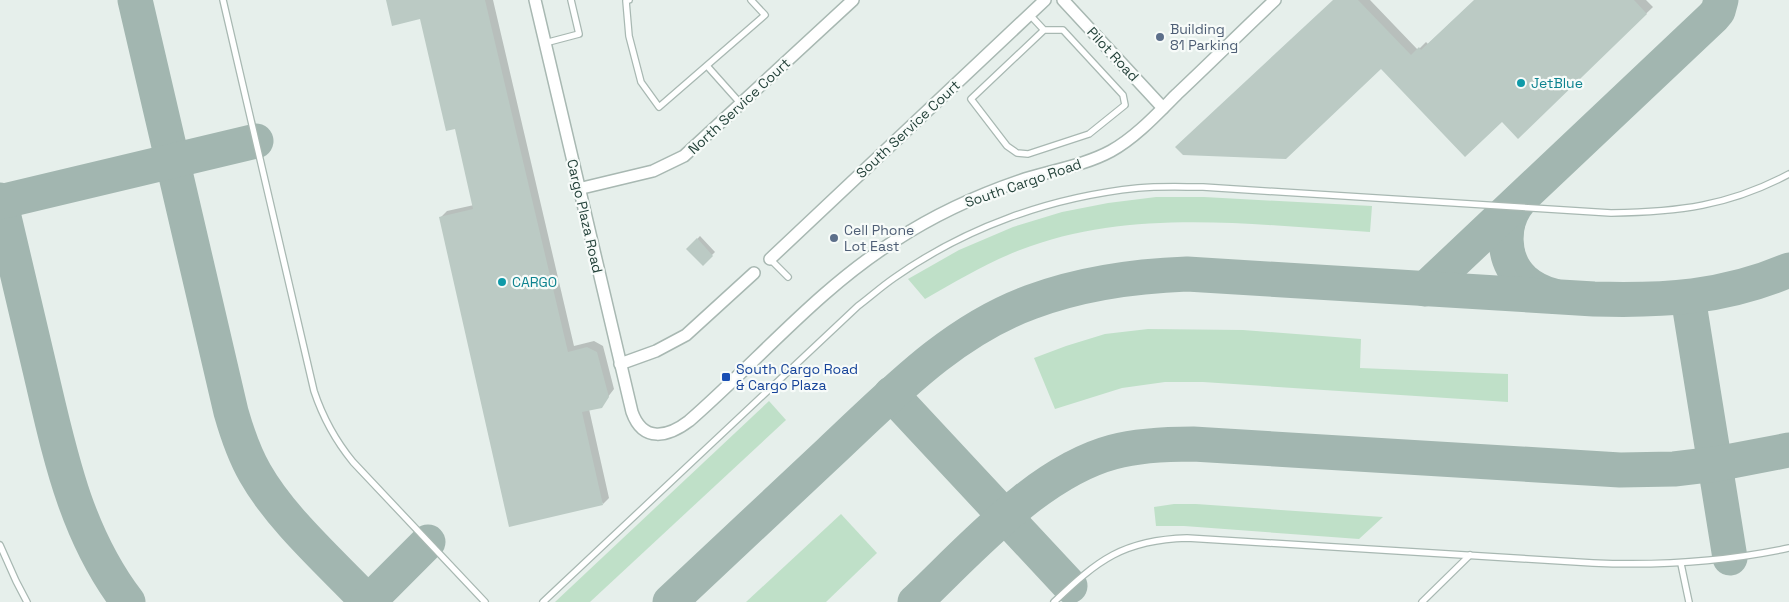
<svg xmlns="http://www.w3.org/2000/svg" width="1789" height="602" viewBox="0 0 1789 602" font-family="'Space Grotesk',sans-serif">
<rect width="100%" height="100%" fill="#e6efeb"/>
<g fill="#bfe0c8">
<path d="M 1156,197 L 1204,197 L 1372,206 L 1370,232 C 1255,225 1131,207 1020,250 C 987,263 956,281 925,299 L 908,279 L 959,250 L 1013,227 L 1062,212 L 1108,203 Z"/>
<polygon points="1148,329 1243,330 1361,339 1360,368 1508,374 1508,402 1203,382 1165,382 1122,388 1055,409 1034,358 1066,346 1105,334"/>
<polygon points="769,401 786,420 590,602 555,602"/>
<polygon points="1174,504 1196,504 1383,517 1359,539 1184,526 1156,526 1154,507"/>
<polygon points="841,514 877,553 826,602 746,602"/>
</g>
<g fill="#0003">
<polygon points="387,0 493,0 574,346 594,341 603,346 614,389 601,406 589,409 609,498 603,504 440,218 447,211 474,205 456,127 421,18"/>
<polygon points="1334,0 1370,0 1418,50 1426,42 1428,44 1475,0 1646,0 1653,7 1518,137 1502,121 1465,156"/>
<polygon points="700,236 715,252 703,264 688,249"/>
</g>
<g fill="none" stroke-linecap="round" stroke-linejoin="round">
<g stroke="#a2b6b0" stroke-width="35">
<path d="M 135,0 L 231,412 C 237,433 244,454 255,473 C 281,519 331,563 368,602"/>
<path d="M 0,200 C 14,258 27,316 41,374 C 60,455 76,534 128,602"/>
<path d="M 1520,200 C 1501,222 1501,259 1523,280 C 1532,288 1542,293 1554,296"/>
<polyline points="0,202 256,141"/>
<polyline points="1425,289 1713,17 1718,11 1721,0"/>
<polyline points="1688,297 1730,558"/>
<polyline points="891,394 1070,586"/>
<polyline points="368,602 428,542"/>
<path d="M 670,602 C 723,552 776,502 830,452 C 891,395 951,331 1031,302 C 1082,283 1133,276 1187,274 L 1594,299 C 1663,301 1724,298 1789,270"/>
<path d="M 915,602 C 970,550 1038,472 1113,452 C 1139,445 1166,444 1193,444 L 1620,470 L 1674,469 L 1716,464 L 1789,450"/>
</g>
</g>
<g fill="#bbcac4">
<polygon points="386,0 485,0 568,352 587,347 597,352 609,397 602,408 582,412 603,505 509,527 439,217 473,209 455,129 446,131 420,19 392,26"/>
<polygon points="1333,0 1358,0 1411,55 1419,47 1421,50 1474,0 1634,0 1647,14 1518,139 1502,122 1465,157 1381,69 1286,159 1183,155 1175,147"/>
<polygon points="697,238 713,256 703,266 686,249"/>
</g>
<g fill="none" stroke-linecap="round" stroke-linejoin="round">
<defs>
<g id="lane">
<path d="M 223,0 L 314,391 C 323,418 335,440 353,462 L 485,602"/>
<polyline points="629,0 626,1 629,36 641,82 659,107 765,15 751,0"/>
<polyline points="1030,15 1044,30 1063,30 1123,95 1125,105 1089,134 1028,154 1017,153 1007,146 971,99 1044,30"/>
<polyline points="545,43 579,34 571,0"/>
<polyline points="708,67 741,104"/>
<polyline points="770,259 788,277"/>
<polyline points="0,545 16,581 27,602"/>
<polyline points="1681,564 1689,602"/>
<path d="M 543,602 L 858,306 C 870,297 881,287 894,278 C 966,227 1051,197 1138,188 C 1160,186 1182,187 1203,187 L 1611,213 C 1678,212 1729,206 1789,174"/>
<path d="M 1054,602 C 1098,560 1123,540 1187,538 L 1593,563 C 1661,566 1723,562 1789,548"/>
<polyline points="1422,602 1470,555"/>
</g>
<g id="street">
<path d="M 535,0 L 632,412 C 643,443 668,437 689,421 C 758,361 818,289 896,240 C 936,214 980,194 1025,179 C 1054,170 1085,165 1111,151 C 1136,137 1157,114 1177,94 C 1210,63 1242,31 1275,0"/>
<polyline points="1063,0 1163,108"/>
<polyline points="578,189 653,171 684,156 853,0"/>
<polyline points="770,259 1045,0"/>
<polyline points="620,364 656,351 686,335 754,273"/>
</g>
</defs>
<use href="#lane" stroke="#a8b8b2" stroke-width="8"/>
<use href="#street" stroke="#a8b8b2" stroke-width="14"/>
<use href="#lane" stroke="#fff" stroke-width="5.5"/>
<use href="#street" stroke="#fff" stroke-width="11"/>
</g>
<g fill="#5c6f8a" stroke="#f7fbf9" stroke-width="2">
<circle cx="1160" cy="37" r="5"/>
<circle cx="834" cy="238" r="5"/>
</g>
<g fill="#0f9aa8" stroke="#f7fbf9" stroke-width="2">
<circle cx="1521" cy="83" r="5"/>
<circle cx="502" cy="282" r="5"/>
</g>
<rect fill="#1a4fb4" stroke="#f7fbf9" stroke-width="2" x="721" y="372" width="10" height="10" rx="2.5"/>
<g text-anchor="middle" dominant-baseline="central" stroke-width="4.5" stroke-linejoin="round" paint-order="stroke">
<g font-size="14" fill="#4e5e75" stroke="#f7fbf9" text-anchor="start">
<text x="1170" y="29">Building<tspan x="1170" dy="16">81 Parking</tspan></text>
<text x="844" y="230">Cell Phone<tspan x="844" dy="16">Lot East</tspan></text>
</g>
<g font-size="14" fill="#24423a" stroke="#f7fbf9">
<text transform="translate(1113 54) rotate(47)">Pilot Road</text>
<text transform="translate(739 106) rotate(-43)">North Service Court</text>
<text transform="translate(908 129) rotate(-43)">South Service Court</text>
<text transform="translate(1023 183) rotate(-19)">South Cargo Road</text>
<text transform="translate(585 216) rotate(77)">Cargo Plaza Road</text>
</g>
<g font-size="14" fill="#0d838f" stroke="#f7fbf9" text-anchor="start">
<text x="1531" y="83">JetBlue</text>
<text x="512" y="282">CARGO</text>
</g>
<g font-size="14" fill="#164399" stroke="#f7fbf9" text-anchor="start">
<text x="736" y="369">South Cargo Road<tspan x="736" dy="16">&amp; Cargo Plaza</tspan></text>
</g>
</g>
</svg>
